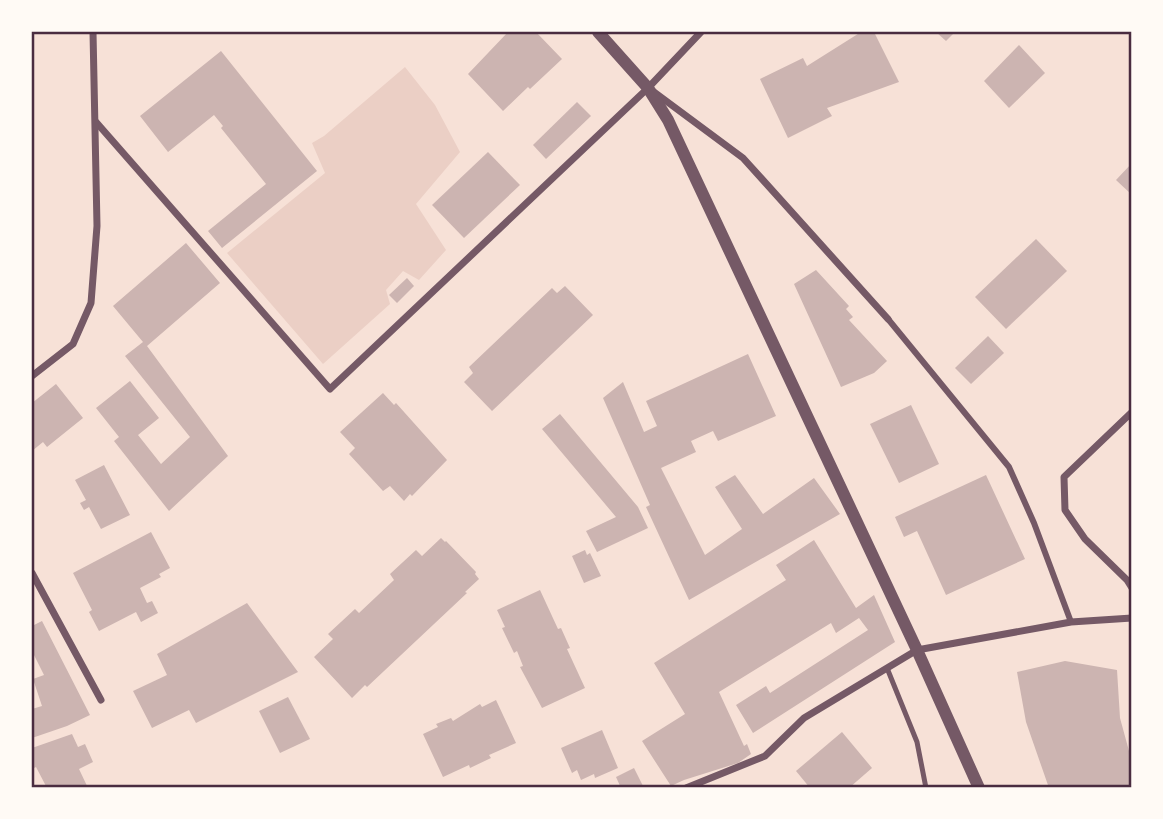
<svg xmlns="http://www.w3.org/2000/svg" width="1163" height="819" viewBox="0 0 1163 819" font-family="Jost,sans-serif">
<rect width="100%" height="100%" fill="#f7e1d7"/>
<polygon fill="#ebcfc5" points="405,67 435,105 460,152 416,204 446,250 419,280 403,271 386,290 390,304 323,364 227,253 325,173 312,143 324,136"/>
<g fill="#ccb4b1">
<polygon points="508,32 536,32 562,59 530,89 528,87 503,111 468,74"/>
<polygon points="861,32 874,32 899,82 827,108 832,116 788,138 760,79 803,58 807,66"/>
<polygon points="936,32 955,32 946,41"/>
<polygon points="1019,45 1045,73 1009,108 984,81"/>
<polygon points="221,51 317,171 222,248 208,231 266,184 221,128 223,126 214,115 168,152 140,116"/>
<polygon points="577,102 591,116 546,159 533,145"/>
<polygon points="488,152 520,185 464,238 432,205"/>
<polygon points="1132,163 1132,195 1116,180"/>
<polygon points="1036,239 1067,271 1006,329 975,297"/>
<polygon points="186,243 220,283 147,346 228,456 169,511 114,441 119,437 96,408 130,381 159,418 138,435 161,464 190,437 125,356 143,342 113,306"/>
<polygon points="816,270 849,306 846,309 853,317 849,320 887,361 874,373 841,387 794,284"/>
<polygon points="407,278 414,286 397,303 389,295"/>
<polygon points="565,286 593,315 492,411 464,382 473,373 469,367 552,288 557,293"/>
<polygon points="988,336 1004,353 971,384 955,368"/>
<polygon points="748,354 776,416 718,441 713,431 691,441 696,452 661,468 705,555 742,529 715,487 735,475 763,514 814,478 840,514 689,600 646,507 650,505 603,398 623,382 644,432 657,426 646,401"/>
<polygon points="56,384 83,418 47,447 43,442 32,451 32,403"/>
<polygon points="383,393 394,405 396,403 447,460 412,496 410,494 404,501 390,486 383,491 349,454 355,448 340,432"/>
<polygon points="911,405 939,464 899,483 870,424"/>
<polygon points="560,414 638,507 648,528 597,552 586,531 616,517 542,429"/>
<polygon points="104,465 130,515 101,529 89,507 84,510 80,503 86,500 75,480"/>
<polygon points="986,475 1025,559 946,595 917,531 904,537 895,517"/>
<polygon points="151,532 170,568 159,574 161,577 140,588 147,603 152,601 158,613 141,622 136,612 99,631 89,612 92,610 73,573"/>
<polygon points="441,538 445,542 446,541 476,572 475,574 479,579 465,592 467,593 367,687 365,685 352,698 314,657 333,639 328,634 355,609 359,613 394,580 390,574 416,550 422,556"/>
<polygon points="814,540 856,608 874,595 895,642 753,733 736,705 766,686 770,693 868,630 859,618 836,633 831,623 719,692 744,746 747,744 751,754 738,763 684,780 671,786 642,741 685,714 654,663 786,580 776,565"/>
<polygon points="585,550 587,555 590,553 601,576 584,583 572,556"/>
<polygon points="540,590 558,629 561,628 570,648 567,649 585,688 542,708 520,667 523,666 517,651 514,653 502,628 505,627 497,610"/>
<polygon points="247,603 298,672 196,723 189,710 152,728 133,691 167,675 157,654"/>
<polygon points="42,621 90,715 67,726 32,738 32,709 42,706 33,679 44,675 32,651 32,626"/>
<polygon points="1065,661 1117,670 1120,718 1132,762 1132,788 1049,788 1026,722 1017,672"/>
<polygon points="288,697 310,739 280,753 259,711"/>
<polygon points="496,700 516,743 489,755 491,758 470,768 469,765 443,777 423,734 438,727 436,724 451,718 453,721 480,704 482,707"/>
<polygon points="602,730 618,768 595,778 594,774 581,780 577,770 572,773 561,748"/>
<polygon points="842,732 872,768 849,788 810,788 796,771"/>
<polygon points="72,734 78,747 85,744 93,762 79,769 88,788 47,788 36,767 32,769 32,748"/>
<polygon points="634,768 644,788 621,788 616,777"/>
</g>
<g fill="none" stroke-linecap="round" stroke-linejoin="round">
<polyline stroke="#755966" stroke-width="5" points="887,668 917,742 926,788"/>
<polyline stroke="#755966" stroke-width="6" points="888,319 1009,467 1034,523 1071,622"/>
<g stroke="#755966" stroke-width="7">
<polyline points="654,92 743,158 888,319"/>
<polyline points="96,122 330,389 648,88 701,32"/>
<polyline points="32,376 73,344 91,303 97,226 93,32"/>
<polyline points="1132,412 1064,477 1065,510 1085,539 1127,580 1132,588"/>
<polyline points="32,573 101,700"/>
<polyline points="686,788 765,756 804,718 917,650 1071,622 1132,618"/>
</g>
<polyline stroke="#755966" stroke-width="12" points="598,32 648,88 668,120 917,650 979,788"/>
</g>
<rect width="1163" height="819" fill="none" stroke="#fffaf5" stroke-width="66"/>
<rect x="33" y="33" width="1097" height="753" fill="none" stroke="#4a2c40" stroke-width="2.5"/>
</svg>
